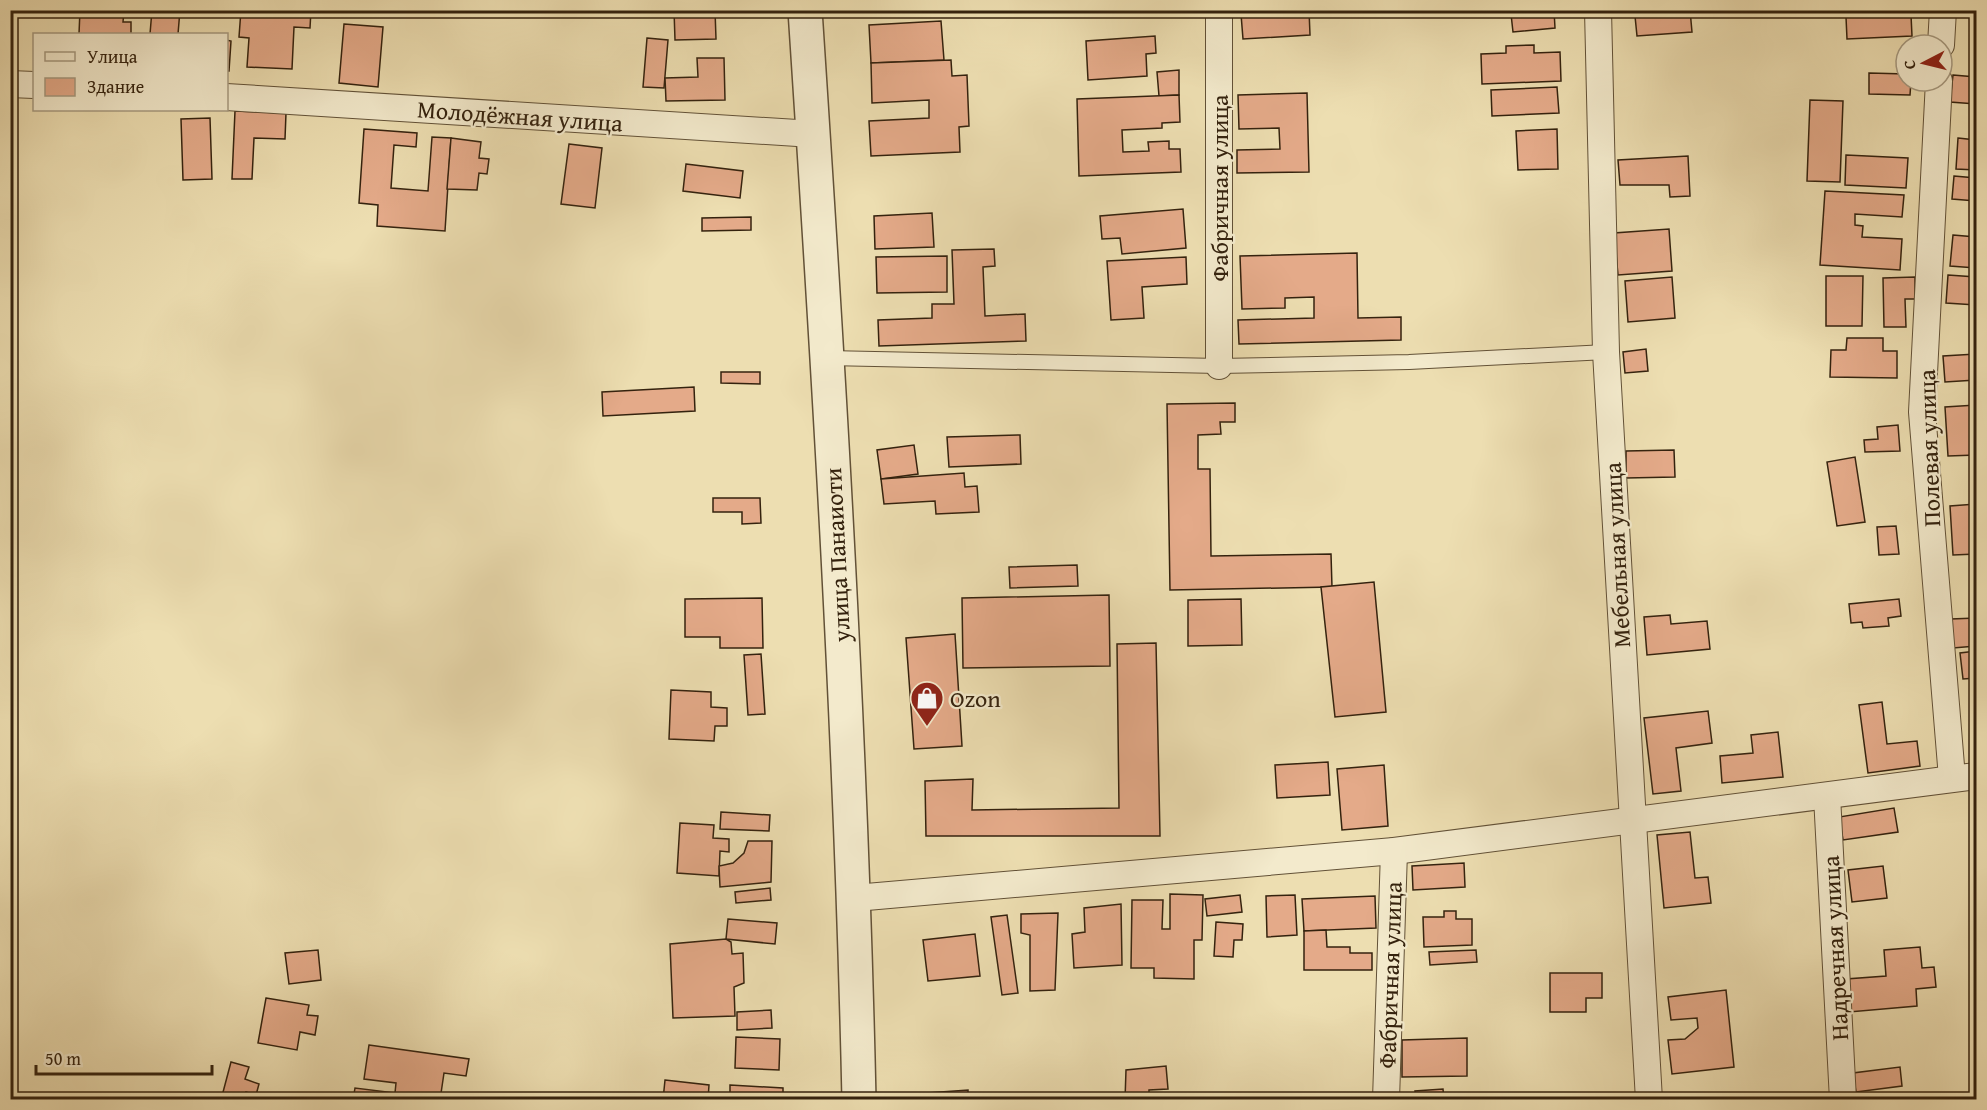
<svg xmlns="http://www.w3.org/2000/svg" width="1987" height="1110" viewBox="0 0 1987 1110" font-family="'Gentium Book Plus',serif">
<rect width="100%" height="100%" fill="#eddeb1"/>
<filter id="stains"><feTurbulence type="fractalNoise" baseFrequency=".00333" numOctaves="4"/><feColorMatrix values="0 0 0 0 .2 0 0 0 0 .09 0 0 0 0 .02 0 0 0 .5 -.17"/></filter>
<radialGradient id="worn" r=".72"><stop offset=".6" stop-color="#630" stop-opacity="0"/><stop offset="1" stop-color="#630" stop-opacity=".3"/></radialGradient>
<g fill="#e4aa89" stroke="#34220e" stroke-width="1.5">
<polygon points="80,10 124,11 123,22 131,22 131,34 79,34"/>
<polygon points="152,10 180,10 178,34 150,34"/>
<polygon points="241,10 311,10 310,28 294,27 292,69 247,67 249,38 239,37"/>
<polygon points="674,10 715,10 716,39 675,40"/>
<polygon points="1118,10 1177,10 1177,12 1118,14"/>
<polygon points="1309,10 1310,35 1243,39 1241,14"/>
<polygon points="1554,10 1555,28 1513,32 1511,14"/>
<polygon points="1665,10 1690,10 1692,32 1637,36 1635,16 1665,14"/>
<polygon points="1965,10 1976,10 1976,16 1965,17"/>
<polygon points="1911,15 1912,36 1847,39 1846,17"/>
<polygon points="941,21 944,60 871,63 869,25"/>
<polygon points="344,24 383,27 378,87 339,83"/>
<polygon points="1155,36 1156,53 1146,54 1147,76 1088,80 1086,41"/>
<polygon points="647,38 668,40 664,88 643,87"/>
<polygon points="226,40 231,41 229,71 226,71"/>
<polygon points="1534,45 1534,53 1560,52 1561,81 1482,84 1481,54 1506,53 1506,46"/>
<polygon points="697,58 724,58 725,100 666,101 665,78 698,77"/>
<polygon points="951,60 952,76 967,75 969,126 959,127 960,152 871,156 869,121 929,118 929,100 872,103 871,63"/>
<polygon points="1179,70 1179,95 1159,96 1157,72"/>
<polygon points="1869,73 1906,74 1906,81 1911,81 1910,95 1869,94"/>
<polygon points="1953,75 1976,77 1976,104 1950,102"/>
<polygon points="1557,87 1559,113 1492,116 1491,90"/>
<polygon points="1307,93 1309,172 1237,173 1237,150 1280,149 1279,128 1239,129 1238,95"/>
<polygon points="1179,95 1180,122 1162,123 1162,128 1122,130 1123,152 1149,151 1148,142 1169,141 1169,149 1180,149 1181,172 1079,176 1077,99"/>
<polygon points="1810,100 1843,101 1840,182 1807,181"/>
<polygon points="235,111 286,113 285,139 254,138 252,179 232,179"/>
<polygon points="210,118 212,179 183,180 181,119"/>
<polygon points="364,129 417,133 416,147 394,145 391,188 428,191 432,137 451,138 445,231 377,226 378,205 359,203"/>
<polygon points="1557,129 1558,169 1518,170 1516,131"/>
<polygon points="451,138 481,142 479,158 489,159 487,174 479,173 477,190 447,189"/>
<polygon points="1958,138 1976,140 1976,170 1956,169"/>
<polygon points="569,144 602,148 595,208 561,204"/>
<polygon points="1846,155 1908,158 1906,188 1845,185"/>
<polygon points="1688,156 1690,196 1670,197 1669,185 1620,185 1618,160"/>
<polygon points="686,164 743,171 740,198 683,191"/>
<polygon points="1954,176 1976,178 1976,201 1952,199"/>
<polygon points="1825,191 1904,195 1902,217 1855,214 1855,225 1863,226 1862,237 1902,239 1900,270 1820,265"/>
<polygon points="1183,209 1186,248 1122,254 1120,238 1102,239 1100,216"/>
<polygon points="932,213 934,247 875,249 874,216"/>
<polygon points="751,217 751,230 702,231 702,218"/>
<polygon points="1669,229 1672,271 1618,275 1614,233"/>
<polygon points="1953,235 1976,237 1976,268 1950,266"/>
<polygon points="994,249 995,266 983,267 985,316 1025,314 1026,341 879,346 878,320 932,318 932,304 954,304 952,250"/>
<polygon points="1357,253 1358,318 1401,317 1401,340 1239,344 1238,320 1314,318 1314,297 1285,298 1285,308 1242,309 1240,256"/>
<polygon points="947,256 947,292 877,293 876,257"/>
<polygon points="1186,257 1187,284 1142,287 1144,318 1111,320 1107,261"/>
<polygon points="1948,275 1976,277 1976,305 1946,303"/>
<polygon points="1826,276 1863,276 1862,326 1826,326"/>
<polygon points="1672,277 1675,318 1628,322 1625,281"/>
<polygon points="1915,277 1915,299 1905,299 1906,327 1884,327 1883,278"/>
<polygon points="1847,338 1883,338 1883,351 1897,351 1897,378 1830,377 1831,350 1846,350"/>
<polygon points="1646,349 1648,371 1625,373 1623,352"/>
<polygon points="1976,354 1976,380 1945,382 1943,356"/>
<polygon points="721,372 760,372 760,384 721,383"/>
<polygon points="694,387 695,411 603,416 602,392"/>
<polygon points="1235,403 1235,422 1220,422 1221,434 1198,435 1198,469 1210,469 1211,556 1331,554 1332,587 1170,590 1167,404"/>
<polygon points="1976,405 1976,455 1948,456 1945,407"/>
<polygon points="1898,425 1900,451 1865,452 1864,440 1878,439 1877,427"/>
<polygon points="1020,435 1021,464 949,467 947,437"/>
<polygon points="914,445 918,474 881,479 877,450"/>
<polygon points="1674,450 1675,477 1626,478 1626,451"/>
<polygon points="1855,457 1865,522 1837,526 1827,462"/>
<polygon points="964,473 965,487 977,486 979,512 936,514 935,501 884,504 881,479"/>
<polygon points="713,498 760,498 761,523 742,524 742,512 713,512"/>
<polygon points="1976,504 1976,554 1953,555 1950,506"/>
<polygon points="1896,526 1899,554 1879,555 1877,527"/>
<polygon points="1077,565 1078,586 1010,588 1009,567"/>
<polygon points="1374,582 1386,712 1335,717 1321,587"/>
<polygon points="1109,595 1110,666 963,668 962,598"/>
<polygon points="762,598 763,648 720,648 720,637 685,637 685,599"/>
<polygon points="1241,599 1242,645 1188,646 1188,600"/>
<polygon points="1899,599 1901,616 1888,618 1889,626 1863,628 1862,622 1851,623 1849,604"/>
<polygon points="1670,615 1671,624 1707,621 1710,649 1647,655 1644,617"/>
<polygon points="1976,618 1976,646 1953,648 1951,619"/>
<polygon points="955,634 962,746 914,749 906,638"/>
<polygon points="1156,643 1160,836 926,836 925,781 973,779 972,810 1119,808 1117,644"/>
<polygon points="1976,651 1976,678 1963,679 1960,653"/>
<polygon points="761,654 765,714 748,715 744,655"/>
<polygon points="671,690 711,692 711,707 727,708 727,726 715,726 714,741 669,739"/>
<polygon points="1882,702 1887,744 1917,741 1920,766 1868,773 1859,705"/>
<polygon points="1708,711 1712,743 1676,748 1681,791 1653,794 1644,718"/>
<polygon points="1778,732 1783,777 1722,783 1720,756 1753,753 1751,735"/>
<polygon points="1328,762 1330,795 1277,798 1275,765"/>
<polygon points="1384,765 1388,826 1342,830 1337,769"/>
<polygon points="1894,808 1898,832 1843,840 1839,817"/>
<polygon points="721,812 770,815 769,831 720,829"/>
<polygon points="680,823 714,825 713,838 729,839 729,852 720,851 719,876 677,873"/>
<polygon points="1690,832 1695,878 1708,877 1711,903 1664,908 1657,835"/>
<polygon points="748,841 772,841 771,882 720,887 719,866 733,863 744,853"/>
<polygon points="1464,863 1465,887 1413,890 1412,866"/>
<polygon points="1883,866 1887,898 1852,902 1848,870"/>
<polygon points="770,888 771,900 736,903 735,892"/>
<polygon points="1170,894 1203,895 1202,940 1194,940 1194,979 1154,978 1154,968 1131,968 1132,900 1163,900 1162,929 1170,929"/>
<polygon points="1240,895 1242,912 1207,916 1205,899"/>
<polygon points="1295,895 1297,935 1267,937 1266,896"/>
<polygon points="1375,896 1376,928 1304,931 1302,899"/>
<polygon points="1121,904 1122,965 1074,968 1072,934 1085,932 1084,908"/>
<polygon points="1444,911 1456,911 1456,919 1472,919 1472,945 1424,947 1423,917 1444,917"/>
<polygon points="1058,913 1055,990 1030,991 1030,935 1021,933 1021,914"/>
<polygon points="1007,915 1018,993 1002,995 991,917"/>
<polygon points="728,919 777,923 775,944 726,939"/>
<polygon points="1216,922 1243,924 1242,940 1234,940 1233,957 1214,956"/>
<polygon points="1326,930 1327,947 1350,947 1350,953 1372,953 1372,970 1304,970 1304,931"/>
<polygon points="975,934 980,976 928,981 923,940"/>
<polygon points="726,939 731,942 732,954 743,953 744,983 734,987 735,1016 673,1018 670,944"/>
<polygon points="1920,947 1922,968 1934,967 1936,987 1916,989 1917,1006 1849,1012 1846,979 1886,976 1884,950"/>
<polygon points="318,950 321,980 289,984 285,953"/>
<polygon points="1476,950 1477,962 1430,965 1429,952"/>
<polygon points="1550,973 1602,973 1602,998 1586,998 1586,1012 1550,1012"/>
<polygon points="1726,990 1734,1067 1672,1074 1668,1040 1685,1039 1698,1028 1697,1018 1671,1020 1668,997"/>
<polygon points="266,998 309,1005 307,1015 318,1016 315,1035 300,1032 297,1050 258,1043"/>
<polygon points="771,1010 772,1028 737,1030 737,1012"/>
<polygon points="736,1037 780,1039 779,1070 735,1068"/>
<polygon points="1467,1038 1467,1076 1402,1077 1402,1040"/>
<polygon points="369,1045 469,1059 466,1076 444,1073 440,1100 353,1100 355,1088 395,1093 396,1083 364,1079"/>
<polygon points="231,1062 249,1067 245,1079 259,1084 256,1095 246,1092 244,1100 222,1096"/>
<polygon points="1166,1066 1168,1089 1149,1090 1149,1100 1125,1100 1126,1070"/>
<polygon points="1900,1067 1902,1086 1856,1092 1853,1073"/>
<polygon points="665,1080 709,1085 708,1100 663,1100"/>
<polygon points="730,1085 783,1088 783,1100 730,1100"/>
<polygon points="1443,1089 1444,1100 1416,1100 1415,1091"/>
<polygon points="968,1090 968,1100 914,1100 913,1094"/>
</g>
<g fill="none" stroke-linecap="round" stroke-linejoin="round">
<defs>
<polyline id="service" points="827,358 1219,366 1409,362 1606,352"/>
<g id="minor">
<polyline points="1598,10 1606,352 1649,1100"/>
<polyline points="1941,45 1943,10"/>
<polyline points="1939,81 1922,412 1952,778"/>
<polyline points="10,84 34,85"/>
<polyline points="226,97 813,134"/>
<polyline points="1219,366 1219,10"/>
<polyline points="1827,796 1843,1100"/>
<polyline points="855,898 1394,851 1976,776"/>
<polyline points="1386,1100 1394,851"/>
</g>
<path id="tertiary" d="M 805,10 C 829,373 851,736 859,1100"/>
</defs>
<use href="#service" stroke="#625137" stroke-width="16"/>
<use href="#minor" stroke="#625137" stroke-width="28"/>
<use href="#tertiary" stroke="#625137" stroke-width="36"/>
<use href="#service" stroke="#f3eacc" stroke-width="14"/>
<use href="#minor" stroke="#f3eacc" stroke-width="26"/>
<use href="#tertiary" stroke="#f3eacc" stroke-width="33"/>
</g>
<defs>
<symbol id="shop-pin" viewBox="-11 -11 22 30"><path d="M0 17L-7.5 6A9.5 9.5 0 1 1 7.5 6Z" fill="#8f2418" stroke="#f3eacc"/><path d="M-5-2.5h2.3a2.7 3.5 0 0 1 5.4 0H5L5.5 6h-11ZM-1.5-2.5h3a1.5 2.3 0 0 0-3 0Z" fill="#fff"/></symbol>
</defs>
<g fill-rule="evenodd">
<use href="#shop-pin" x="908" y="679" width="38" height="52"/>
</g>
<g text-anchor="middle" dominant-baseline="central" stroke-width="4.5" stroke-linejoin="round" paint-order="stroke">
<g font-size="24" fill="#34220e" stroke="#f3eacc">
<text transform="translate(520 116) rotate(4)">Молодёжная улица</text>
<text transform="translate(1219 188) rotate(-90)">Фабричная улица</text>
<text transform="translate(1929 448) rotate(-92)">Полевая улица</text>
<text transform="translate(837 555) rotate(-93)">улица Панаиоти</text>
<text transform="translate(1617 555) rotate(-93)">Мебельная улица</text>
<text transform="translate(1835 948) rotate(-93)">Надречная улица</text>
<text transform="translate(1390 975) rotate(-88)">Фабричная улица</text>
</g>
<g font-size="24" fill="#34220e" stroke="#f3eacc" text-anchor="start">
<text x="950" y="698">Ozon</text>
</g>
</g>
<rect width="1987" height="1110" fill="none" stroke="#eddeb1" stroke-width="36"/>
<rect x="12" y="12" width="1963" height="1086" fill="none" stroke="#34220e" stroke-width="3"/>
<rect x="18" y="18" width="1951" height="1074" fill="none" stroke="#34220e" stroke-width="1.5"/>
<rect x="33" y="33" width="195" height="78" fill="#f3eacc" stroke="#a79a80" stroke-width="1.5"/>
<rect x="45" y="52" width="30" height="9" fill="#f3eacc" stroke="#a79a80" stroke-width="1.5"/>
<text x="87" y="63" font-size="18" fill="#34220e">Улица</text>
<rect x="45" y="78" width="30" height="18" fill="#e4aa89" stroke="#a79a80" stroke-width="1.5"/>
<text x="87" y="93" font-size="18" fill="#34220e">Здание</text>
<g transform="translate(1924 63) rotate(263)"><circle r="28" fill="#f3eacc" stroke="#a79a80" stroke-width="1.5"/>
<path d="M0-4.5L10 22L0 15L-10 22Z" fill="#8f2418"/>
<text y="-9" font-size="16" font-weight="bold" text-anchor="middle" fill="#34220e">С</text>
</g>
<path d="M36 1065v9h176v-9" fill="none" stroke="#34220e" stroke-width="3"/>
<text x="45" y="1065" font-size="18" fill="#34220e" stroke="#f3eacc" stroke-width="4.5" paint-order="stroke">50 m</text>
<rect width="100%" height="100%" filter="url(#stains)"/>
<rect width="100%" height="100%" fill="url(#worn)"/>
</svg>
